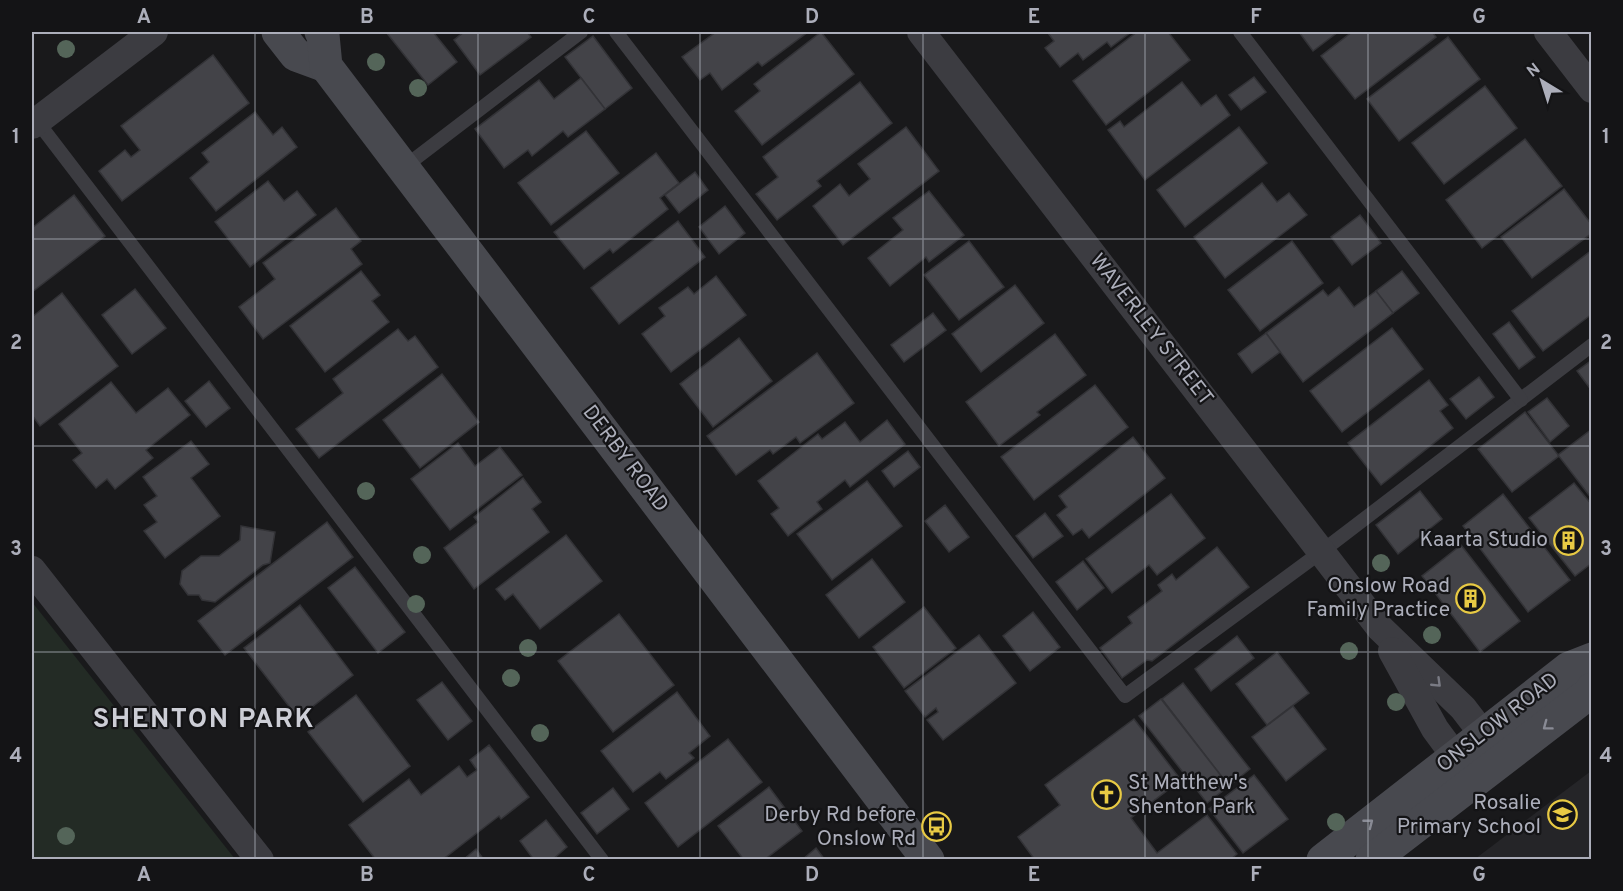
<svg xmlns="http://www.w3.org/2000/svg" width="1623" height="891" viewBox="0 0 1623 891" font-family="Overpass,sans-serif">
<rect width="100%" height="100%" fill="#19191b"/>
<polygon fill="#252528" points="1591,771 1591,859 1475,859"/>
<polygon fill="#232b25" points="32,602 235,859 32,859"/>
<g fill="#434348" stroke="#333337" stroke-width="1.5">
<polygon points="386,32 433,32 457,62 428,85"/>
<polygon points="464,32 527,32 531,37 480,75 454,40"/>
<polygon points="716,32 808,32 762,66 758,62 722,90 710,73 700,80 682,57"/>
<polygon points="821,32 854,74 762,145 735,111 760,91 754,84"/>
<polygon points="1051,32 1131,32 1111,47 1107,42 1083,60 1078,53 1060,67 1045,48 1054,41 1048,33"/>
<polygon points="1137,32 1168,32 1190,60 1106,125 1073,81"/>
<polygon points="1299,32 1338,32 1313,51"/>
<polygon points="1352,32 1432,32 1436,37 1355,99 1321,56"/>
<polygon points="593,36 632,88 605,109 565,57"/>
<polygon points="1448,37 1480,79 1399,141 1367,99"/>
<polygon points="213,55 249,103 122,201 99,171 125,150 131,157 140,150 121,126"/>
<polygon points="1254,77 1266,92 1241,110 1229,95"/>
<polygon points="581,78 605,109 568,137 563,131 532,156 528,150 504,168 475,129 539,80 554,99"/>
<polygon points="860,82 892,123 817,181 821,186 777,220 756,194 778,177 763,157"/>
<polygon points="1182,82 1201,106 1216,95 1230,115 1145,180 1108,130 1120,121 1124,127"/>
<polygon points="1485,86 1517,128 1444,184 1412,143"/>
<polygon points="255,112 273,135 282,127 297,147 216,211 190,178 209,162 202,153"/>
<polygon points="906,127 939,171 843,245 813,206 840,184 849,196 870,179 858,164"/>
<polygon points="1239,127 1267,163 1185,227 1157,190"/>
<polygon points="586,131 619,173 551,225 518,183"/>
<polygon points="1525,139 1562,186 1482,248 1446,200"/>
<polygon points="656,153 679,183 660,198 668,209 613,253 610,249 584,269 554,232"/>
<polygon points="695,172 708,190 679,213 665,195"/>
<polygon points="268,181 284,201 297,191 316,215 250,267 215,222"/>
<polygon points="1262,183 1277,202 1289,193 1307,215 1225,278 1194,237"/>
<polygon points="1564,189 1592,225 1592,233 1532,278 1501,237"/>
<polygon points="929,191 964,235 929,262 926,257 890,286 868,258 903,230 893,218"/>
<polygon points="74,195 105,236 32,292 32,228"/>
<polygon points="725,206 745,233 719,254 699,227"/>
<polygon points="336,208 361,241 351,249 362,264 263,339 239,307 275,279 263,263"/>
<polygon points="1360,215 1381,243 1352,265 1331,237"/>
<polygon points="678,221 705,257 619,324 591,288"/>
<polygon points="969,241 1004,287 959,320 924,275"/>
<polygon points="1292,241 1323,283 1260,331 1228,290"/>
<polygon points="1592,250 1592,314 1543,351 1512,311"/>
<polygon points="361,271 380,295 372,301 389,322 325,372 290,326"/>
<polygon points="1402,271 1419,293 1393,313 1376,291"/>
<polygon points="716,276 746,315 671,372 642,334 665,316 659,308 688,287 694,294"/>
<polygon points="1015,285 1044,323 981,372 952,334"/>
<polygon points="1339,287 1354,307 1376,291 1393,313 1303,382 1266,333 1323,290 1328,296"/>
<polygon points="135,289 166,328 132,354 102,315"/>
<polygon points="62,293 118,366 40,426 32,415 32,317"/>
<polygon points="933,313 946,330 904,362 891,345"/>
<polygon points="1509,322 1535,357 1519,369 1493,334"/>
<polygon points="1392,328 1423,369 1342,432 1310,391"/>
<polygon points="398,329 408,341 415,336 438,367 319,458 296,429 343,393 333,379"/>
<polygon points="1266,333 1280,352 1252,373 1238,354"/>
<polygon points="1055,334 1086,375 1037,412 1040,415 999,446 966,402"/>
<polygon points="739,338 772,381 713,427 680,384"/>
<polygon points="817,353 854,403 800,443 796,437 773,454 770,450 736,475 707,436"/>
<polygon points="1592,360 1592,391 1577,371"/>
<polygon points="442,374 479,422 420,468 383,420"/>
<polygon points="1479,377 1494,397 1466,419 1450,399"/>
<polygon points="1429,380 1448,405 1440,411 1453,428 1381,485 1348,443"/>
<polygon points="209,381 230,408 206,427 185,401"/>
<polygon points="111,382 136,413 168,388 190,415 146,450 153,458 115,489 107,479 96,488 73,460 82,453 59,424"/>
<polygon points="1095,385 1128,427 1034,500 1001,457"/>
<polygon points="1547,398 1569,426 1550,442 1528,412"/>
<polygon points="1525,412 1559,456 1512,492 1478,449"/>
<polygon points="887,420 905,444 850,487 845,480 817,502 822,509 788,536 771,514 779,508 758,481 818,434 822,439 845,422 860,442"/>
<polygon points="1592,429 1592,499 1558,455"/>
<polygon points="1133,437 1165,478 1089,538 1082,529 1073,535 1057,515 1067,507 1059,496"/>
<polygon points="191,441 209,464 191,478 220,516 165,558 144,531 157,522 144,505 157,496 143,477"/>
<polygon points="458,443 475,466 500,447 522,475 450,530 411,479"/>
<polygon points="908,451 920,467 894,487 882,471"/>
<polygon points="523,478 541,502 532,509 549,532 474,589 444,548 478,522 474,517"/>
<polygon points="867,481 902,526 832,580 797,534"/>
<polygon points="1574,483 1592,505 1592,563 1575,576 1529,518"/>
<polygon points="1420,491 1442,519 1398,554 1376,525"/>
<polygon points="1171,494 1205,538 1157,575 1149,565 1112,593 1086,559"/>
<polygon points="1503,494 1570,580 1528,612 1463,526"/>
<polygon points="945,505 969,537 949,552 925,521"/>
<polygon points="1045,513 1063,536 1033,558 1016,536"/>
<polygon points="327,522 353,557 225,655 198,621"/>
<polygon points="241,526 275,532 270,563 263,565 215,602 202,600 199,595 188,595 180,584 182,571 201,556 219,556 240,540"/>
<polygon points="566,535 602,581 540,629 513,594 505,600 496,589"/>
<polygon points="1461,545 1520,621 1480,652 1422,576"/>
<polygon points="1217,547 1249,587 1152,661 1147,660 1122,678 1100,648 1132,623 1128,617 1162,591 1158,585 1172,574 1176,580"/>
<polygon points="872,559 905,602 859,638 826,595"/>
<polygon points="1083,561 1104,588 1077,610 1056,582"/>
<polygon points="355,567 405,632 378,653 328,588"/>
<polygon points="300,605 353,675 298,718 244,648"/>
<polygon points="924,607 956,648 904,688 873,647"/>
<polygon points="1033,612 1060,647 1030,671 1003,636"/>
<polygon points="619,614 674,685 613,732 558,661"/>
<polygon points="979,635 1016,683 943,740 927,720 938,712 936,708 925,717 905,691"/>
<polygon points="1237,636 1254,658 1211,691 1195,669"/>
<polygon points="1277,652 1309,693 1267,725 1236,684"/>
<polygon points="442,682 472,721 448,740 417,700"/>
<polygon points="1183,683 1250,769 1229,786 1162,699"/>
<polygon points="677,692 710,736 689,753 694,758 666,779 660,772 633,792 601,751"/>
<polygon points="356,695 410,766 363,802 308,732"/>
<polygon points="1161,699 1229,786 1207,803 1139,716"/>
<polygon points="1293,706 1326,749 1286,781 1252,737"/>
<polygon points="1134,719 1181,780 1131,818 1157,853 1207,815 1237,854 1230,860 1035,860 1018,837 1060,805 1045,785"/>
<polygon points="728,739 762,782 678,847 645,803"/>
<polygon points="489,745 529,797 501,819 499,816 442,860 376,860 349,825 409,779 421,795 459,766 467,777 477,770 470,760"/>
<polygon points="1254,775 1288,819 1243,853 1209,809"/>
<polygon points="769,787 802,831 764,860 744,860 718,826"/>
<polygon points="613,788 629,809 597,834 581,813"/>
<polygon points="546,820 567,847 552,860 534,860 520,841"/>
<polygon points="816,848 825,860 802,860"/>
<polygon points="476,849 484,860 463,860"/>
</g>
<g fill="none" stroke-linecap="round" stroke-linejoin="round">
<g stroke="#3c3c41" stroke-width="14">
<polyline points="616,32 1125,696 1321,552 1592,345"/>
<polyline points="1240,32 1521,400"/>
<polyline points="37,121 602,860"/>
<polyline points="403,168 581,32"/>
</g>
<g stroke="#3c3c41" stroke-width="28">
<polyline points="921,32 1380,628 1463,708 1496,751"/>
<polyline points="1548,32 1592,89"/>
<polyline points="32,125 154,32"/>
<polyline points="32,570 260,860"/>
<polyline points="1392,651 1435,729 1469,775"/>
</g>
<g stroke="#48494f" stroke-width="33">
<polyline points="278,32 296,55 326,66"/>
<polyline points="321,32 323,35 326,66 928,860"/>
<polyline points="1323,860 1569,668 1592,659"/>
<polyline points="1372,860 1588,694 1592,689"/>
</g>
</g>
<g fill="#546559">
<circle cx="66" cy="49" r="9"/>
<circle cx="376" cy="62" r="9"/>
<circle cx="418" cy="88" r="9"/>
<circle cx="366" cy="491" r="9"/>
<circle cx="422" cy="555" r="9"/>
<circle cx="1381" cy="563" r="9"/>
<circle cx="416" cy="604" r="9"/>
<circle cx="1432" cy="635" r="9"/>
<circle cx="528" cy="648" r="9"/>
<circle cx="1349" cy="651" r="9"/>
<circle cx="511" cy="678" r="9"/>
<circle cx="1396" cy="702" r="9"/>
<circle cx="540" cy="733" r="9"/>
<circle cx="1336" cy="822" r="9"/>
<circle cx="66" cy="836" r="9"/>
</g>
<defs><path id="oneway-chevron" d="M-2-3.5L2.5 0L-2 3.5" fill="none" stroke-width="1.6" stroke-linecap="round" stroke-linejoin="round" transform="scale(1.5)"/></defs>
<use stroke="#7a7b84" href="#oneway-chevron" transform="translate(1437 683) rotate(44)"/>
<g stroke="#898b95">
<use href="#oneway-chevron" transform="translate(1547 726) rotate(143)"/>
<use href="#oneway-chevron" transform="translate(1369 823) rotate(-38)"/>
</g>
<path fill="none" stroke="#acaeba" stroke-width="1.5" stroke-opacity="0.55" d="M 255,32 L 255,860M 478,32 L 478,860M 700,32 L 700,860M 923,32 L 923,860M 1145,32 L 1145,860M 1368,32 L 1368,860M 32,239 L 1592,239M 32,446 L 1592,446M 32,652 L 1592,652"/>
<defs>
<symbol id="building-ring" viewBox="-11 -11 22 22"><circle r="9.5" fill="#141416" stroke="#e8ca44" stroke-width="1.5"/><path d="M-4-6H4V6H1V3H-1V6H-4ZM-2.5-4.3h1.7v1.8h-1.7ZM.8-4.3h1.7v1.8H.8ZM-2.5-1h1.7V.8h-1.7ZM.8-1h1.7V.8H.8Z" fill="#e8ca44"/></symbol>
<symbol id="church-ring" viewBox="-11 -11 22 22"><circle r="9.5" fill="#141416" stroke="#e8ca44" stroke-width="1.5"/><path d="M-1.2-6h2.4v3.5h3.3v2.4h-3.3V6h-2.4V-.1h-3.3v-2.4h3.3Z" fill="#e8ca44"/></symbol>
<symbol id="school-ring" viewBox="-11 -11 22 22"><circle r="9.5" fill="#141416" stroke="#e8ca44" stroke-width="1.5"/><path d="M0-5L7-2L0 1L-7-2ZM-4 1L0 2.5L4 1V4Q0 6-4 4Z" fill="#e8ca44"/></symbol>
<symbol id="bus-ring" viewBox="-11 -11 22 22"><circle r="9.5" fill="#141416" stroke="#e8ca44" stroke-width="1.5"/><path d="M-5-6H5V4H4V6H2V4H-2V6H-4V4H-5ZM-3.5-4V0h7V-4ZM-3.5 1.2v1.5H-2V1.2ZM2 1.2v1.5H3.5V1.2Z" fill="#e8ca44"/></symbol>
</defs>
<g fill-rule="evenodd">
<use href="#building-ring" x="1552" y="524" width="33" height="33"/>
<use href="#building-ring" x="1454" y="582" width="33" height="33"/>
<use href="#church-ring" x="1090" y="778" width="33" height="33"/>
<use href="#school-ring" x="1546" y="798" width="33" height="33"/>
<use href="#bus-ring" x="920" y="810" width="33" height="33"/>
</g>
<g text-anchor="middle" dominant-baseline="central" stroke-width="4.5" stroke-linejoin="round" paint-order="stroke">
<g font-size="21" fill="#acaeba" stroke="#141416">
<text transform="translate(1151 330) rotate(52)">WAVERLEY STREET</text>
<text transform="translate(625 459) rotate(53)">DERBY ROAD</text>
<text transform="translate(1498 723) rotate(-38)">ONSLOW ROAD</text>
</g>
<g font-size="21" fill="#acaeba" stroke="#141416" text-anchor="end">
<text x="1548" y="540">Kaarta Studio</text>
<text x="1450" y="586">Onslow Road<tspan x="1450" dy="24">Family Practice</tspan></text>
<text x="1128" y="783" text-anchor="start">St Matthew's<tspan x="1128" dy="24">Shenton Park</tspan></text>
<text x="1541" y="803">Rosalie<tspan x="1541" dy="24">Primary School</tspan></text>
<text x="916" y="815">Derby Rd before<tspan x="916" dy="24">Onslow Rd</tspan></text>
</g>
<g font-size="27" font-weight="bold" letter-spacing="1.5" fill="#cdced6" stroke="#141416">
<text x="204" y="720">SHENTON PARK</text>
</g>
</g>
<rect width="1623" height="891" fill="none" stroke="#141416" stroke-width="66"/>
<g transform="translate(1542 81) rotate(322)" stroke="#141416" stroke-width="4.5" paint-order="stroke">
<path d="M0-4.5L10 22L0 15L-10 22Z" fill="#acaeba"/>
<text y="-9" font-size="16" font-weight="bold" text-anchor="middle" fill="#acaeba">N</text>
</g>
<rect x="33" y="33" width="1557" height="825" fill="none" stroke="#acaeba" stroke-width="2"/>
<g font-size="20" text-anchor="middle" font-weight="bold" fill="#acaeba">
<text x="144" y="23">A</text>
<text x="367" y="23">B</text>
<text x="589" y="23">C</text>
<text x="812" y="23">D</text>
<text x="1034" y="23">E</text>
<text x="1256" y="23">F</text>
<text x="1479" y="23">G</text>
<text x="16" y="143">1</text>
<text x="1606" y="143">1</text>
<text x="16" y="349">2</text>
<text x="1606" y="349">2</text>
<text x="16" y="555">3</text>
<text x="1606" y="555">3</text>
<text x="16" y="762">4</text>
<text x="1606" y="762">4</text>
<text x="144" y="881">A</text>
<text x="367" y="881">B</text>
<text x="589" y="881">C</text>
<text x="812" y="881">D</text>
<text x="1034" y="881">E</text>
<text x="1256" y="881">F</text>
<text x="1479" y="881">G</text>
</g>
</svg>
